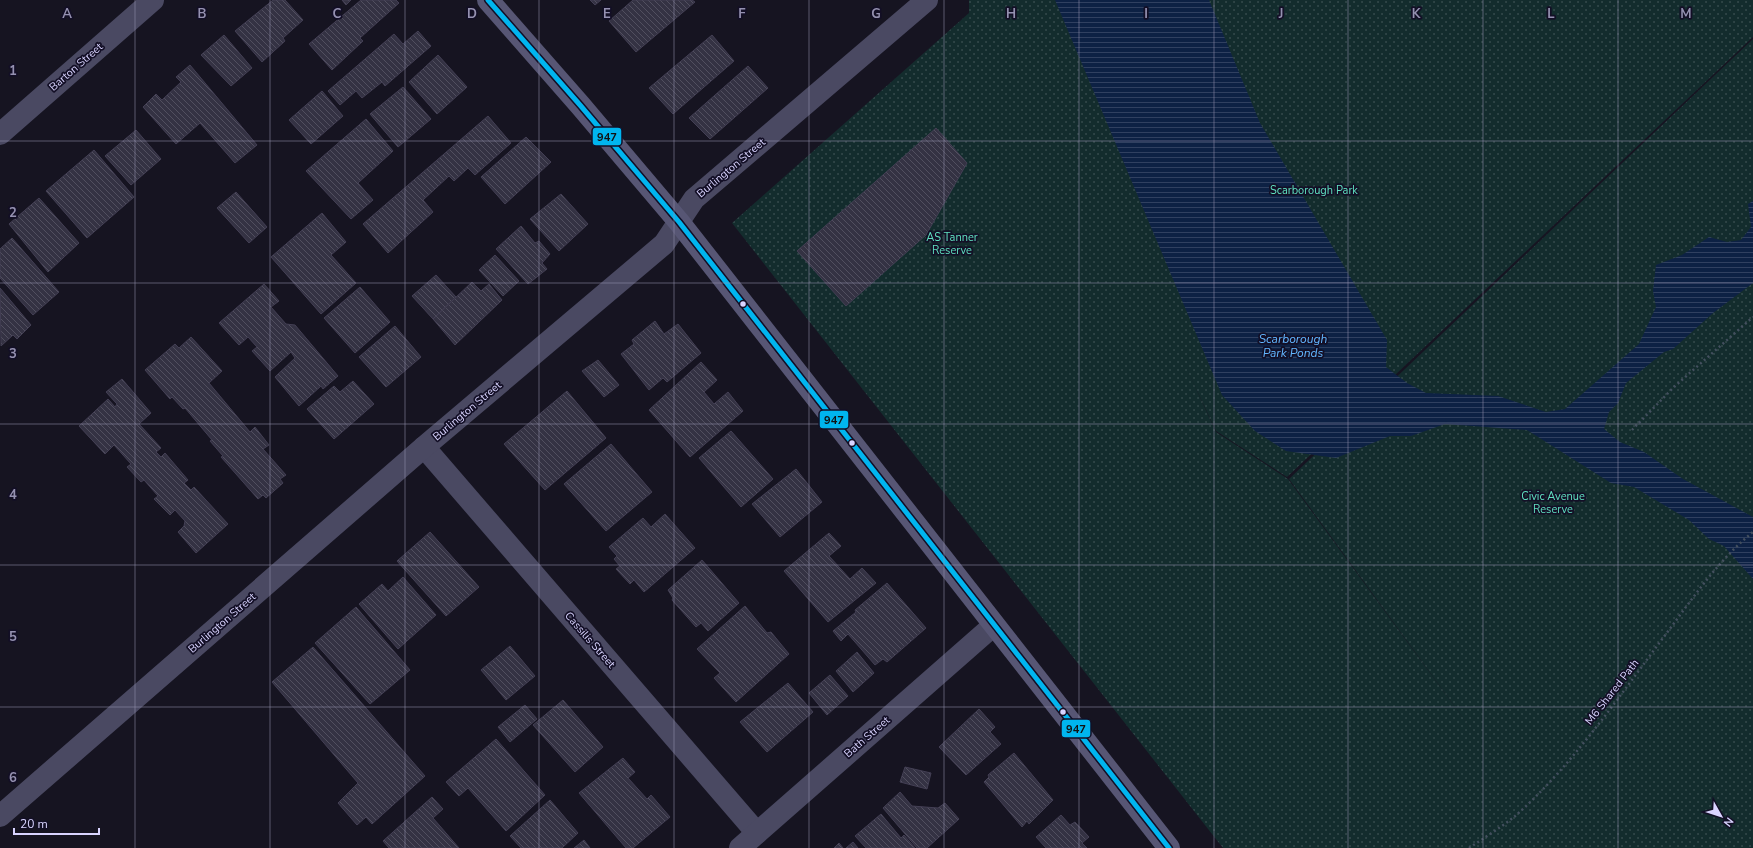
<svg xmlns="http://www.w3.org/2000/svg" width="1753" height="848" viewBox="0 0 1753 848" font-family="'Nunito Sans',sans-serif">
<defs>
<pattern id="park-dots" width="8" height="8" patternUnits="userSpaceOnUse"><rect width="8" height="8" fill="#132c2d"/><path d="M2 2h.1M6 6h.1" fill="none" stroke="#354a4c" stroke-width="1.8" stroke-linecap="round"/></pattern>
<pattern id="water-rules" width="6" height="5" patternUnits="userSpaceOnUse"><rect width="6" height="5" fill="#0d2144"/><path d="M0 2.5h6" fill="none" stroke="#304060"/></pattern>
<pattern id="building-back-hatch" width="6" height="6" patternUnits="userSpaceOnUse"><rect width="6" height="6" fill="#343243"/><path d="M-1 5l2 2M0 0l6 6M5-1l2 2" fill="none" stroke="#514f5f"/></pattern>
</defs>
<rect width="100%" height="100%" fill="#161421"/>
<polygon fill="url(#park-dots)" points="969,0 1753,0 1753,37 1287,477 1216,431 1185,365 1216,432 1288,479 1485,748 1289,479 1753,39 1753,848 1223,848 732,223 969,13"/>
<polygon fill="url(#water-rules)" points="1055,0 1209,0 1260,123 1387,340 1386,367 1407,383 1426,393 1498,396 1546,412 1565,409 1639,344 1656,307 1653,291 1656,265 1682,255 1709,237 1727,242 1741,240 1751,227 1748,204 1753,201 1753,283 1713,313 1673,349 1664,352 1626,383 1618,403 1609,412 1604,429 1620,442 1644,452 1683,479 1753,517 1753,579 1724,546 1709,539 1689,520 1634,487 1611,483 1527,430 1445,424 1411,436 1390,436 1336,458 1286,451 1255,431 1222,395"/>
<g fill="url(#building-back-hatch)" stroke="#433f54">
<polygon points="273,0 285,0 303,20 283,38 285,41 262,62 235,31"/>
<polygon points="342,0 351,0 346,5"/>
<polygon points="361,0 396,0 399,3 360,38 363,41 332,70 309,44"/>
<polygon points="590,0 601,0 595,5"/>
<polygon points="633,0 692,0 695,2 636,52 609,21"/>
<polygon points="418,31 431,46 385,86 382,82 362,98 356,91 340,105 328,91 394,34 403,44"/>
<polygon points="224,35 252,68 231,86 201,55"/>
<polygon points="712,35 734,61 673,114 649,88"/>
<polygon points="438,55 467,87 437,114 409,82"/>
<polygon points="190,65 257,145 235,163 200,123 176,144 143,107 156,94 162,100 181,82 176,77"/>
<polygon points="748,66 768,88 710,139 689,118"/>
<polygon points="403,87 431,119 398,147 370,114"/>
<polygon points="322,91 343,116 311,144 289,120"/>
<polygon points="488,116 511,143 475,175 468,168 454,181 449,176 423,200 433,212 388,253 363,224"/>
<polygon points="366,119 393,151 358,183 373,200 351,219 306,171"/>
<polygon points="936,128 967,163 926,235 846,306 797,251"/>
<polygon points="136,130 161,159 131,185 105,156"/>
<polygon points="526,137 551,162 505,204 481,177"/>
<polygon points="94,150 134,197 87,238 46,191"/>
<polygon points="236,192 267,227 249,243 217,208"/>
<polygon points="561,194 588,224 559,251 530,219"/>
<polygon points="39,198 79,243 48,272 9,224"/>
<polygon points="322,213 346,242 331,255 356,283 321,314 271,257"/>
<polygon points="521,226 535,243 539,241 550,254 542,263 547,269 528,284 496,249"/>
<polygon points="12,238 59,292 33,315 0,278 0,249"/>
<polygon points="495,255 519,281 503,296 479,270"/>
<polygon points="436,275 456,297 433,319 412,296"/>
<polygon points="472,282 481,291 489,284 502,300 455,345 433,319"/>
<polygon points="264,284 279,301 271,307 286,324 295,325 338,376 323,389 321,386 299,406 275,377 295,358 291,352 270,371 252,351 257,347 248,337 239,345 219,323"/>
<polygon points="360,287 390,322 355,353 324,318"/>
<polygon points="0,288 31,325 17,339 13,335 1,346"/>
<polygon points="655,321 664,334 678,324 701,353 667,382 663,378 649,390 621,354 634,344 632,340"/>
<polygon points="395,326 421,357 386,387 359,357"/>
<polygon points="191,337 222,371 209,383 250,432 255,427 269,445 263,449 286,475 280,479 283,483 266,498 263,495 258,499 221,457 223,456 210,441 212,440 185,408 183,409 172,397 170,399 145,370 175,344 179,348"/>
<polygon points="598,360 619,385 604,397 582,371"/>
<polygon points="701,362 717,380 704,392 714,404 728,392 743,411 690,457 649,410"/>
<polygon points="122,379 151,413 139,424 161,448 156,452 161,457 165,453 188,480 184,483 191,490 194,487 228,524 196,553 178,532 184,526 185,521 175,510 170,515 154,499 158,496 144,480 141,482 127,467 131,464 114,445 105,454 79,426 108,399 115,407 117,404 106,392"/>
<polygon points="353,381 374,404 334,439 307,409 334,386 340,392"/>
<polygon points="567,391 606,438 545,490 504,444"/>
<polygon points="731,431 773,479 741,507 699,458"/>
<polygon points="611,444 652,492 606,531 564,484"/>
<polygon points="796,469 822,502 780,537 752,504"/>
<polygon points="665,514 695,548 644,592 634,580 630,584 616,569 620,566 614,559 617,556 609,547 643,518 651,527"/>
<polygon points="430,532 479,587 446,616 397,561"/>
<polygon points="829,533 841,546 829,556 850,579 862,568 876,583 828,622 784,571"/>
<polygon points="702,560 739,603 708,631 701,623 696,627 672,600 673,598 668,590"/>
<polygon points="403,577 436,615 398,649 359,604 382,584 388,591"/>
<polygon points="887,583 926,628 887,662 883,659 875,665 848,634 841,641 833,631 856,612 855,610"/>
<polygon points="745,606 767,633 771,632 789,654 736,702 714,678 720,673 697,649"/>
<polygon points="356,607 410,670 370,704 315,643"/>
<polygon points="510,646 535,676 506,700 481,670"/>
<polygon points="313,647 425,776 372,824 366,817 357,825 338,803 358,783 272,682"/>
<polygon points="857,652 874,673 853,692 836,671"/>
<polygon points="830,675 848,696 827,715 809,693"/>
<polygon points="788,683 813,712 767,752 740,722"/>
<polygon points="563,700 603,747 575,772 533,725"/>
<polygon points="525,705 537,719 510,742 498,727"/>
<polygon points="979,709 995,727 990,732 1001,744 966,775 939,747"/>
<polygon points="496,739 545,795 506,831 468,788 459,796 446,782"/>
<polygon points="1014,753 1053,800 1029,824 1027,821 1022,827 984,782 989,777 988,775"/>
<polygon points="623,758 635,772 628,778 647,799 651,795 670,817 633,848 626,848 579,793"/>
<polygon points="905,767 931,773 927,789 900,782"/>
<polygon points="900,792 912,806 938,808 945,803 959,819 927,848 917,848 883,808"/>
<polygon points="432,797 443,809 433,818 459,848 389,848 383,841"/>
<polygon points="550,800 578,833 562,848 521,848 510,836"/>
<polygon points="881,814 901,838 904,835 915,848 866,848 855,836"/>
<polygon points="1061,815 1070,825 1075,822 1089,837 1082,843 1087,848 1046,848 1036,837"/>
<polygon points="584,840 590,848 574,848"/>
<polygon points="853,842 858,848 846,848"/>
<polygon points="839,843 843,848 834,848"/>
</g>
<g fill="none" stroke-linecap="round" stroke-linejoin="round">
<g stroke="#44505f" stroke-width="2.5" stroke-dasharray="2 3" stroke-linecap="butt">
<polyline points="1632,430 1674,387 1753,317"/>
<path d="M 1469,848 C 1484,838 1500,828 1514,817 C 1570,768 1619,697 1663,638 C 1691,601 1717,561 1753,532"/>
</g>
<g stroke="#4a4962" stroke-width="22">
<polyline points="424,447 757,833"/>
<polyline points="0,816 424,447 664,244 694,199 927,0"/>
<polyline points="740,848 994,625"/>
</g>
<polyline stroke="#4a4962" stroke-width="22" points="0,134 153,0"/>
<polyline stroke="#575674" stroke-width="22" points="488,0 580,105 679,222 1169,848"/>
<defs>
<polyline id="bus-1" points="488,0 580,105 679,222 1169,848"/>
</defs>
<use href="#bus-1" stroke="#130f26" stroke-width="8"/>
<use href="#bus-1" stroke="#00b5ef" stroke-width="5"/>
</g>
<path fill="none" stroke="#9591b1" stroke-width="1" stroke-opacity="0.55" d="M 135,0 L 135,848M 270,0 L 270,848M 405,0 L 405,848M 539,0 L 539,848M 674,0 L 674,848M 809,0 L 809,848M 944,0 L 944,848M 1079,0 L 1079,848M 1214,0 L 1214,848M 1348,0 L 1348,848M 1483,0 L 1483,848M 1618,0 L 1618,848M 0,141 L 1753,141M 0,283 L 1753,283M 0,424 L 1753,424M 0,565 L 1753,565M 0,707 L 1753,707"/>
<g fill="#d9d4ff" stroke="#130f26" stroke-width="1.5">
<circle cx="743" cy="304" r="3.5"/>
<circle cx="852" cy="443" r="3.5"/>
<circle cx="1063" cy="712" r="3.5"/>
</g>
<g text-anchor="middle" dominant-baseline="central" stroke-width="3.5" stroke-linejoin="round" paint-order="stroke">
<g font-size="11" fill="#d9d4ff" stroke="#130f26">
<text transform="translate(76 67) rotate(-41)">Barton Street</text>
<text transform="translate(731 168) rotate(-40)">Burlington Street</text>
<text transform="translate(467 411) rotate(-40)">Burlington Street</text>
<text transform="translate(222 623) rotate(-41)">Burlington Street</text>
<text transform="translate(590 640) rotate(49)">Cassilis Street</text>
<text transform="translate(1612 692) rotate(-52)">M6 Shared Path</text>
<text transform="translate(867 737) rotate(-41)">Bath Street</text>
</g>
<g font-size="11" fill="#5fe0c0" stroke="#130f26">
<text x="1314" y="190">Scarborough Park</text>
<text x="952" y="237">AS Tanner<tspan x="952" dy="13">Reserve</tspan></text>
<text x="1553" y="496">Civic Avenue<tspan x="1553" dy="13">Reserve</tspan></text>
</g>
<g font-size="12" font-style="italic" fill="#62b6ff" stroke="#130f26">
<text x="1293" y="339">Scarborough<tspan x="1293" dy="14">Park Ponds</tspan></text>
</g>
</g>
<g font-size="13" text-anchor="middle" font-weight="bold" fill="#9591b1" stroke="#130f26" stroke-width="3.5" stroke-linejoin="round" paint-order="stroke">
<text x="67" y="18">A</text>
<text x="202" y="18">B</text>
<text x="337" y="18">C</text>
<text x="472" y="18">D</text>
<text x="607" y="18">E</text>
<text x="742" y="18">F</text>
<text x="876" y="18">G</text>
<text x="1011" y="18">H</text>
<text x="1146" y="18">I</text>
<text x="1281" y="18">J</text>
<text x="1416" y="18">K</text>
<text x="1551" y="18">L</text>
<text x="1686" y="18">M</text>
<text x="13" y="75">1</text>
<text x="13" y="217">2</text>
<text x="13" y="358">3</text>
<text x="13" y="499">4</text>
<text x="13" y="641">5</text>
<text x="13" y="782">6</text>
</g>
<g stroke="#130f26" stroke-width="1.5">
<rect x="592" y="127" width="30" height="19" rx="4" fill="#00b5ef"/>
<rect x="819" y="410" width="30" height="19" rx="4" fill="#00b5ef"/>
<rect x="1061" y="719" width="30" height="19" rx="4" fill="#00b5ef"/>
</g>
<g font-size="11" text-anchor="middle" font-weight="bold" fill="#111">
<text x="607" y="141">947</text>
<text x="834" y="424">947</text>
<text x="1076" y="733">947</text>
</g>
<g transform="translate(1721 816) rotate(129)" stroke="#130f26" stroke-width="3" paint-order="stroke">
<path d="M0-3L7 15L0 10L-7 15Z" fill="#d9d4ff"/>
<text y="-6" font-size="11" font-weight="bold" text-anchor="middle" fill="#d9d4ff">N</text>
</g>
<path d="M14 828v6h85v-6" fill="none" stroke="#d9d4ff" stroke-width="2"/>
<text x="20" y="828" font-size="12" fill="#d9d4ff" stroke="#130f26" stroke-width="3" paint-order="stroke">20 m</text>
</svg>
